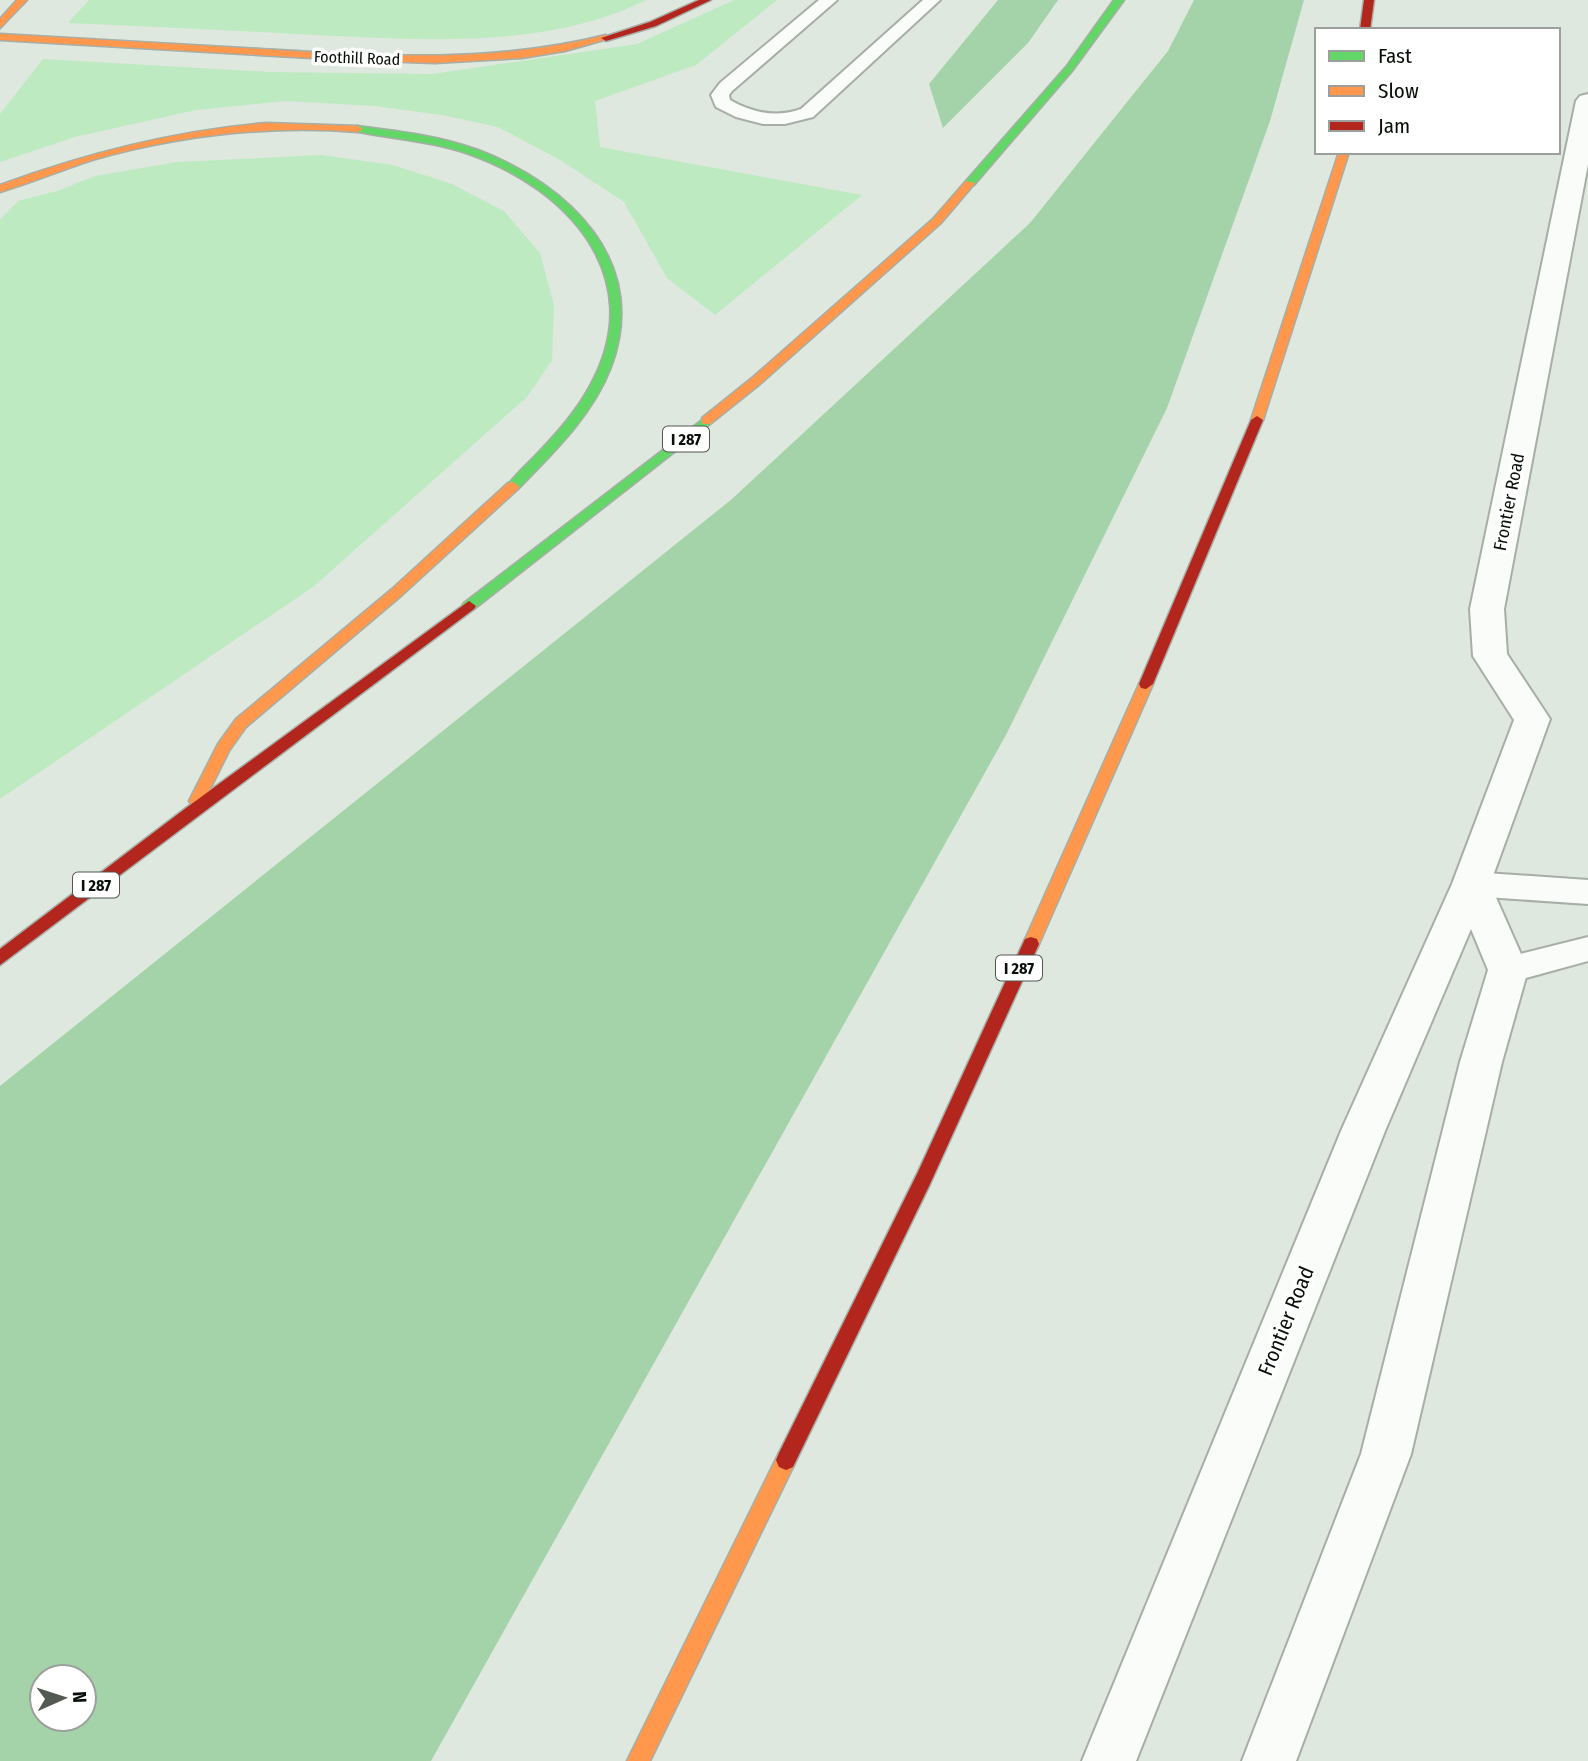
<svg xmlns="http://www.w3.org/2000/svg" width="1588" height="1761" viewBox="0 0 1588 1761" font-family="'Fira Sans Condensed',sans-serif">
<rect width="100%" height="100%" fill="#dee8de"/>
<g fill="#beeac1">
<path d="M 89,0 L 646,0 C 543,52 407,39 296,34 C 220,30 144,26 68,23 Z"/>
<polygon points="734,0 777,0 696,65 595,101 600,147 862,195 715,315 667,278 624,202 562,161 498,127 442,115 374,106 285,101 196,110 75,137 0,162 0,114 43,59 270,72 432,74 637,44"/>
<polygon points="321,155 393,165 452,184 504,211 540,253 554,305 552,360 527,397 313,587 0,799 0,220 18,201 57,191 95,176 177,162"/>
</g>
<g fill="#a5d3a9" fill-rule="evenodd">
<polygon points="998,0 1058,0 1028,43 943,128 929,84"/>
<path d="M 1194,0 L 1304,0 L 1270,121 L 1167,408 L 1006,735 L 431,1761 L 0,1761 L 0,1086 L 732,499 L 1030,223 L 1168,51 ZM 84,1677 L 84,1719 L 42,1719 L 42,1677 Z"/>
</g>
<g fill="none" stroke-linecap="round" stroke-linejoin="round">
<defs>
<g id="lane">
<path d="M 819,0 L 837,0 L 732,91 L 729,95 L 730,100 C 753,113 776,118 801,109 L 923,0 L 940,0 L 813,117 L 785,124 L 763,124 L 736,117 L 716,107 L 711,95 L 720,83 Z"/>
<polygon points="1471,872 1588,880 1588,904 1471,896 1461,892 1457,884 1461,876"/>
<polygon points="1588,937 1588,961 1508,983 1498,979 1493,970 1498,961 1508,957"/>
</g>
<polygon id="street" points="1588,94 1588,164 1504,609 1507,654 1550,719 1490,884 1528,970 1502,1062 1411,1454 1296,1761 1242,1761 1361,1454 1460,1062 1488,970 1471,929 1385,1131 1136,1761 1082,1761 1341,1131 1452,884 1514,720 1473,656 1470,609 1576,101 1580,96"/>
<g id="fast">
<polygon points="1114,0 1124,0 1072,71 974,185 966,185 966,181 1066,67"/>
<path d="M 358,126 C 398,131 440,136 478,150 C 570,185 650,262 611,367 C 593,415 552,454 518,489 L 513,490 L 507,486 C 515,475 526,465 536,455 C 556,434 577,411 591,384 C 649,277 568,189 469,154 C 432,141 392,139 354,131 L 354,127 Z"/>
<polygon points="706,417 710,418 710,424 474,609 464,609 462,606 464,603"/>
</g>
<g id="slow">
<polygon points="17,0 27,0 0,28 0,19"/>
<path d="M 0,34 C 87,39 174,44 261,49 C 379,56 490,64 606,35 L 611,38 L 565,51 L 522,58 L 435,63 L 346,60 L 0,40 Z"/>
<path d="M 266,123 L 358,126 L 363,129 L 358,132 C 267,125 180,135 92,160 C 61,170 31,183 0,192 L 0,185 C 87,153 174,131 266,123 Z"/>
<polygon points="1339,152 1349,152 1263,420 1257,424 1253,423 1251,420"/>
<polygon points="966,181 975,183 941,223 760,384 710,424 702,424 702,418 752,378 933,219"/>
<polygon points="513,482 519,486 518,489 402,595 246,727 229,751 202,805 192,805 189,801 218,744 236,719 392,589 508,483"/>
<polygon points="1146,679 1153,684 1039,944 1037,949 1031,951 1025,949 1023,944 1139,684"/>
<polygon points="786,1450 793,1453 796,1460 793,1467 650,1761 627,1761 779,1453"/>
</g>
<g id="jam">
<polygon points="699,0 711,0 656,26 606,41 601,38 650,22"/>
<polygon points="1364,0 1374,0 1370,30 1360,30"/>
<polygon points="1257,416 1263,420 1153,684 1146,689 1141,688 1139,684 1251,420"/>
<polygon points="469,601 476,606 474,609 0,965 0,949 186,808"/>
<polygon points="1031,937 1037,939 1039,944 930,1184 793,1467 786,1470 779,1467 776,1460 779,1453 918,1172 1025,939"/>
</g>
</defs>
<use href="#lane" stroke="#a6aea6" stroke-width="4"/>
<use href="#street" stroke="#a6aea6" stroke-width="4"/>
<use href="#fast" stroke="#a6aea6" stroke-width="3"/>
<use href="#slow" stroke="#a6aea6" stroke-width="3"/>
<use href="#jam" stroke="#a6aea6" stroke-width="3"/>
<use href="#lane" fill="#fafcfa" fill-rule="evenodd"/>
<use href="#street" fill="#fafcfa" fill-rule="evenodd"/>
<use href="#fast" fill="#63d668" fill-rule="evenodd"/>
<use href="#slow" fill="#ff974d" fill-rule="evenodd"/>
<use href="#jam" fill="#b3261e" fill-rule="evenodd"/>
</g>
<g text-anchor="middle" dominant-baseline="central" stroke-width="7" stroke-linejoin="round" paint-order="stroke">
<g font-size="16" fill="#080e08" stroke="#fff">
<text transform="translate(357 58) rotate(2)">Foothill Road</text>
</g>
<g fill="#fff" stroke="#525652" stroke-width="2">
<rect x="663" y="426.5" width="46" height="25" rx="5"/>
<rect x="73" y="872.5" width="46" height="25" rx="5"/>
<rect x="996" y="955.5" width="46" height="25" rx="5"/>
</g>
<g font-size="16" font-weight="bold" fill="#080e08">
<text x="686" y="439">I 287</text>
<text x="96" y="885">I 287</text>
<text x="1019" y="968">I 287</text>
</g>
<g font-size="18" fill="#080e08" stroke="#fff">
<text transform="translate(1509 502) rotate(-79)">Frontier Road</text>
</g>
<g font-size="21" fill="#080e08" stroke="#fff">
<text transform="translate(1286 1321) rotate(-68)">Frontier Road</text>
</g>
</g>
<rect x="1315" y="28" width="245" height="126" fill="#ffffff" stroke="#9c9f9c" stroke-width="2"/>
<rect x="1329" y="51" width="35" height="10" fill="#63d668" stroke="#9c9f9c" stroke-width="2"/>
<text x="1378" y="63" font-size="21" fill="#080e08">Fast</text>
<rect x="1329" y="86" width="35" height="10" fill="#ff974d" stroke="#9c9f9c" stroke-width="2"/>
<text x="1378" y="98" font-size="21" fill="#080e08">Slow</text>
<rect x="1329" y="121" width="35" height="10" fill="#b3261e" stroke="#9c9f9c" stroke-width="2"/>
<text x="1378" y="133" font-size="21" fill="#080e08">Jam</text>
<g transform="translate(63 1698) rotate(87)"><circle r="33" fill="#ffffff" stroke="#9c9f9c" stroke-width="2"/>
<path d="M0-5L12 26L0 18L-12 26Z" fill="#535a53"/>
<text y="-10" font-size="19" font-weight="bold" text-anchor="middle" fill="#080e08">N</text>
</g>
</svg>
